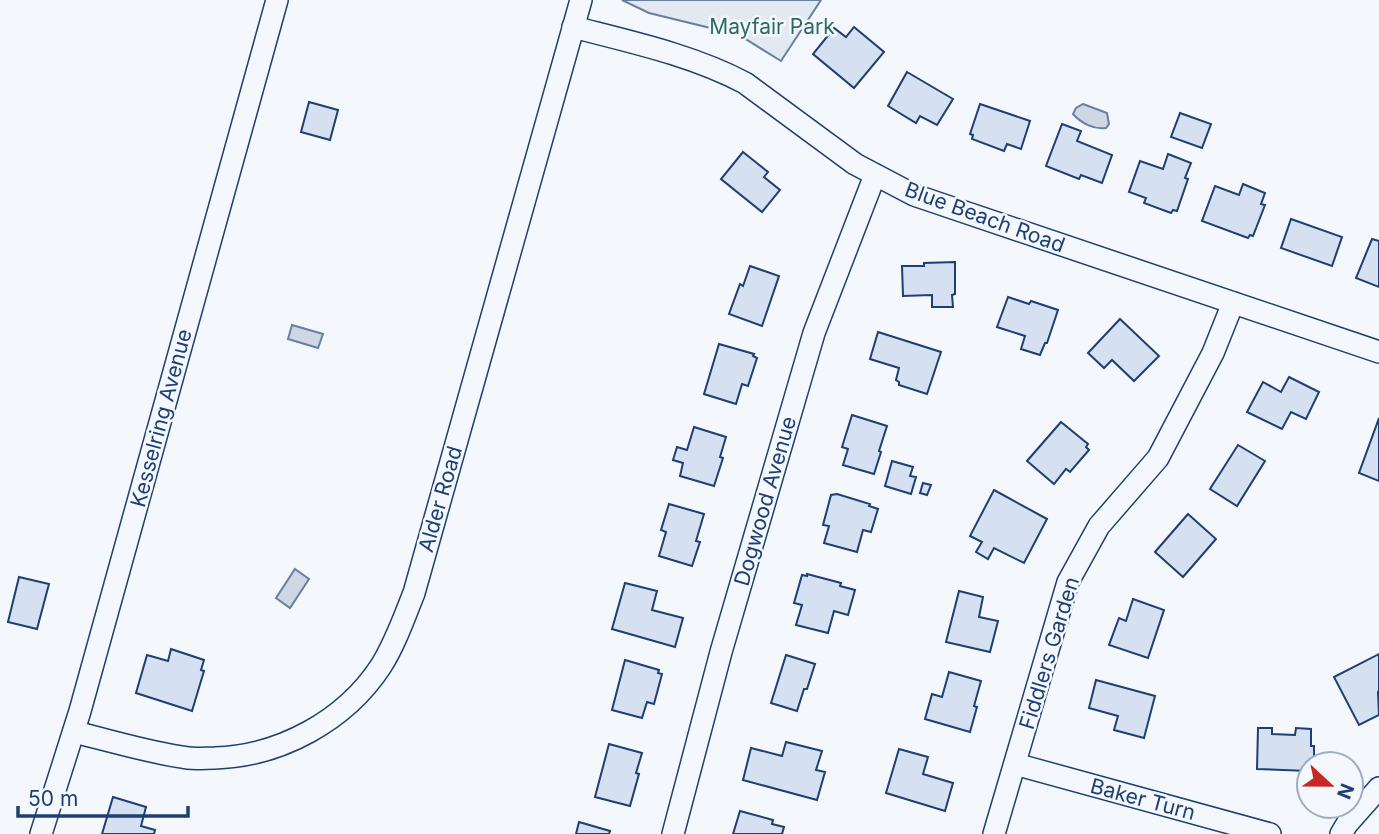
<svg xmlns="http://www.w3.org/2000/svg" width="1379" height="834" viewBox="0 0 1379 834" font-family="Inter,sans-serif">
<rect width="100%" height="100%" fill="#f4f7fb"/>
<polygon fill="#e3e9f0" stroke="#687fa3" stroke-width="2" points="622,0 821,0 781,61 739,35 649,13"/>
<g fill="#cfd7e4" stroke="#687fa3" stroke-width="2">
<path d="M 1083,104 L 1107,113 L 1109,124 L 1106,128 C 1094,130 1081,123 1073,114 L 1076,108 Z"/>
<polygon points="292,325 323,334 318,348 288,339"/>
<polygon points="295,569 309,579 290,608 276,598"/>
</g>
<g fill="#d5e0f0" stroke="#1d3f73" stroke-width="2">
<polygon points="854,27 884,52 854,88 813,54 834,28 846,37"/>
<polygon points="907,72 953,99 937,125 920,116 916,123 888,106"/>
<polygon points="309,102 338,110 330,140 301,132"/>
<polygon points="980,104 1030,121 1021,149 1007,144 1004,151 972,139 973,135 970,134"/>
<polygon points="1180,113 1211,124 1202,148 1171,137"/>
<polygon points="1062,124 1081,131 1077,141 1112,155 1102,183 1081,175 1079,179 1046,166"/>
<polygon points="743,152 768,172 764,177 780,190 762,212 721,179"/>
<polygon points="1168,154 1191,163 1185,178 1188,179 1177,211 1173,210 1171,213 1144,203 1146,198 1129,192 1140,161 1163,169"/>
<polygon points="1243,184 1265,193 1261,204 1265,205 1253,236 1250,235 1248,238 1202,221 1215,186 1239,195"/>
<polygon points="1291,219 1342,237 1332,266 1281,248"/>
<polygon points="1372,239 1379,241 1379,287 1356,278"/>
<polygon points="955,262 955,294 952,295 953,307 932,307 932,295 903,296 902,266 924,266 924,263"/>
<polygon points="750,266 779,276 762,326 729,314 740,284 743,286"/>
<polygon points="1008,297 1029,304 1031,301 1058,310 1047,343 1045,343 1040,355 1021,349 1025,336 997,327"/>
<polygon points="1120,319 1159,356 1134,381 1112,360 1104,368 1088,353"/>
<polygon points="878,332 941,352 927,394 899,385 899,382 896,380 899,368 870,359"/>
<polygon points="719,344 754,354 753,356 757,358 748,386 742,384 736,404 704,394"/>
<polygon points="1289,377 1319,392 1306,419 1291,412 1282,429 1247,412 1263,382 1281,392"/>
<polygon points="852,415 887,426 879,451 881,452 874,474 843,465 848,449 842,447"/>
<polygon points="1379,418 1379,481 1359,473"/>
<polygon points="1061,422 1088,444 1086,447 1089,450 1070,472 1066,469 1054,484 1027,461"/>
<polygon points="694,427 726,437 720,457 723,458 714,486 680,476 683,463 673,460 677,447 687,450"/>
<polygon points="1238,445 1265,461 1237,506 1210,489"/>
<polygon points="892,461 913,467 910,476 916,477 911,494 885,486"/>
<polygon points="923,483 931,485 927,495 920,493"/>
<polygon points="994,490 1047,519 1024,563 994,548 988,559 976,552 982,542 970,536"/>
<polygon points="837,494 870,504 869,506 878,509 871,532 863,530 857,552 824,543 829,526 823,525 831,495"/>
<polygon points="669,504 704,514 696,541 700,542 692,566 659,556 666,532 661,530"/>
<polygon points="1188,514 1216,539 1183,577 1155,552"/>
<polygon points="807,574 841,583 840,586 855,590 848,615 834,611 828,633 796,625 802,605 794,603 802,575 807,576"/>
<polygon points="19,577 49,584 37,629 8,622"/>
<polygon points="625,583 657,591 652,610 683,618 675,647 612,629"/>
<polygon points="959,591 983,597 979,617 998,621 990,652 946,642"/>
<polygon points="1133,599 1164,610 1148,658 1109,645 1119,618 1126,621"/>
<polygon points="171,649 204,660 201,670 204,671 192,711 136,693 147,655 168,661"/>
<polygon points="1379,654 1379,691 1378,692 1379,715 1359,725 1334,677"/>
<polygon points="786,655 815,664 807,689 804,689 797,711 771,703"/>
<polygon points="625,660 659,670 658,673 662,674 654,704 647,702 642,718 612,710"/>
<polygon points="949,672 981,681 974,706 977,707 970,732 925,719 932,694 942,697"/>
<polygon points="1096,680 1155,696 1144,738 1114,730 1118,716 1089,708"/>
<polygon points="1258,728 1272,728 1272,734 1295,735 1296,728 1311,729 1311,746 1314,746 1314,764 1309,764 1309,771 1257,769"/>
<polygon points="786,742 822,751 816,770 825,772 817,800 743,780 751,748 782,756"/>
<polygon points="609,744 642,753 636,773 639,774 630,806 595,797"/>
<polygon points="899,749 928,757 923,774 953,783 945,811 886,793"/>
<polygon points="113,797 146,807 141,826 155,830 154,834 102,834"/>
<polygon points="740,811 773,820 772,824 784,827 782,834 733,834"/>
<polygon points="579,822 610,831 609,834 576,834"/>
</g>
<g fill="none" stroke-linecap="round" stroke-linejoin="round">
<defs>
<g id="street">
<path d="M 573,27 C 631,42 692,55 745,83 L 855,164 L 914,195 L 1379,352"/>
<path d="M 74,732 C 112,741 150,753 188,758 C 197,759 206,758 215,758 C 280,756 345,721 381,666 C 395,644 404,618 414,593 L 581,0"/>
<polyline points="1015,764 1270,834"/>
<polyline points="41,834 80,711 277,0"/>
<polyline points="673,834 721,652 814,333 875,175"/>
<polyline points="994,834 1068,582 1099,526 1158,458 1213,353 1233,303"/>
<polyline points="1341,834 1347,824 1379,788"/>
</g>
</defs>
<use href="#street" stroke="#1d3f73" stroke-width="24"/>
<use href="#street" stroke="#f4f7fb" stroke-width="21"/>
</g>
<g text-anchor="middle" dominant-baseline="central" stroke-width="5" stroke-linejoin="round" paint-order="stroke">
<g font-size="21" fill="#2c6c60" stroke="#f4f7fb">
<text x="772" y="26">Mayfair Park</text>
</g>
<g font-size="21" fill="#1d3f73" stroke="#f4f7fb">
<text transform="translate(985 217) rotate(20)">Blue Beach Road</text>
<text transform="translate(161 418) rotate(-75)">Kesselring Avenue</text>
<text transform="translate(440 499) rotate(-74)">Alder Road</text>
<text transform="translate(765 501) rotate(-74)">Dogwood Avenue</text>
<text transform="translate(1049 653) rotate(-73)">Fiddlers Garden</text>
<text transform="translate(1143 799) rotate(15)">Baker Turn</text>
</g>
</g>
<g transform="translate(1330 785) rotate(112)"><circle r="33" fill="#f4f7fb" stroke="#9eadc5" stroke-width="2"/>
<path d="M0-5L12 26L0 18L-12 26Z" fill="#c62828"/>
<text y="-10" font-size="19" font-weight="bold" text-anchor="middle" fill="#1d3f73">N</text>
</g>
<path d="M18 806v10h170v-10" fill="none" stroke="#1d3f73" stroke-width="3.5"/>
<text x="28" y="806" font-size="21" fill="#1d3f73" stroke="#f4f7fb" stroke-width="5" paint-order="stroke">50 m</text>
</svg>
